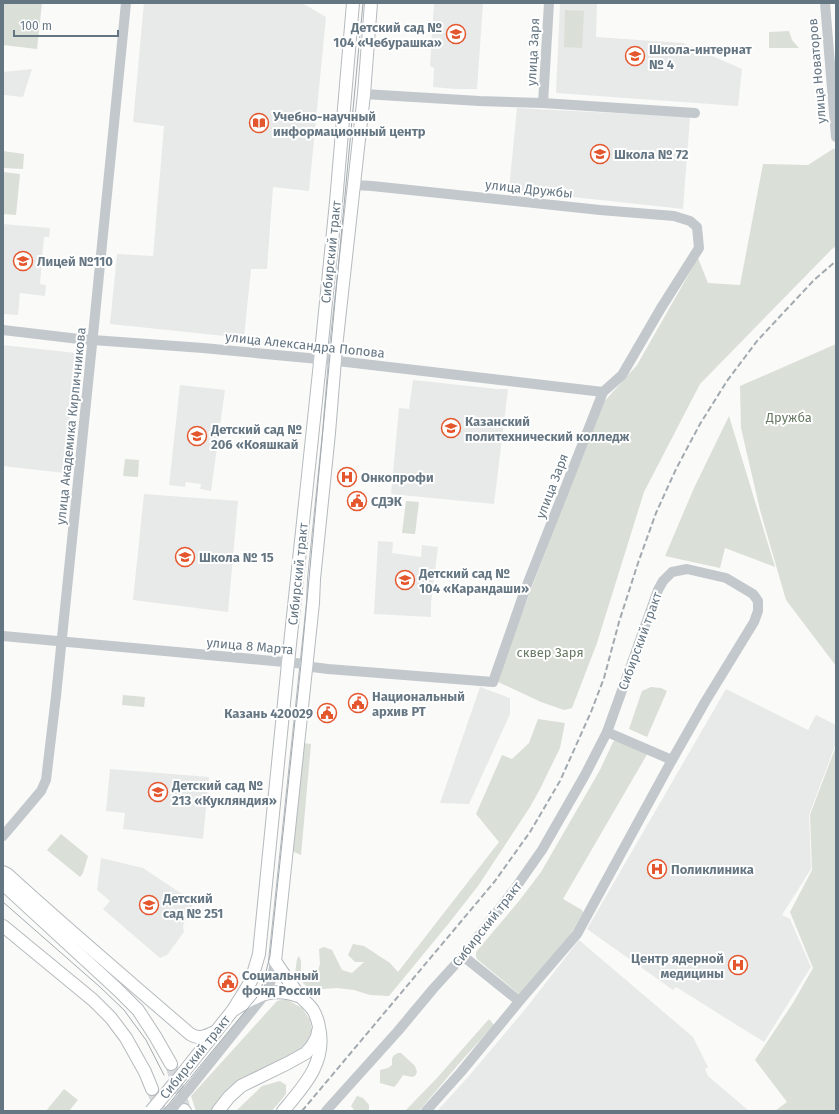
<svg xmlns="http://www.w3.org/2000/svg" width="839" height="1114" viewBox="0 0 839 1114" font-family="'Fira Sans',sans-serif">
<rect width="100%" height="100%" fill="#fafaf8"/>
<g fill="#e8e9e9">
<polygon points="144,3 302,3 326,17 309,191 273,187 267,269 251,269 244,338 110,324 117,254 153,256 164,126 133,122"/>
<polygon points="434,3 483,3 477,89 455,89 433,87 434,68 430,66"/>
<polygon points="560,3 597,4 596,37 683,43 742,69 738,106 556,93"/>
<polygon points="32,69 23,97 4,95 3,99 3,72"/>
<polygon points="517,108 690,117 683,209 509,190"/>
<polygon points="3,224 50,228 49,237 44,237 40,284 46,285 45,296 20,293 18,315 3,314"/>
<polygon points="3,345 76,353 64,473 3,466"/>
<polygon points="413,380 497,389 508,389 494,504 391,494 399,408 409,409"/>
<polygon points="180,385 225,390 211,491 200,489 201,484 186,482 185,487 169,485"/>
<polygon points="144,494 238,501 228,612 133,600"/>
<polygon points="378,541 393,542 392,553 421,557 422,545 438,547 431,603 431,617 374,614"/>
<polygon points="480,687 510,698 510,714 469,804 440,803"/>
<polygon points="726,689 808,730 816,715 836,725 836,743 809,815 811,869 782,915 790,919 811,967 764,1042 676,987 673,990 587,929"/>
<polygon points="110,769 209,777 203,839 123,829 125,813 106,811"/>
<polygon points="101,858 143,868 194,902 183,926 184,932 167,955 160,958 103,909 110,901 97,890"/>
<polygon points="579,940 693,1037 708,1067 705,1069 708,1076 749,1111 437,1111 468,1077 527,1007"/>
</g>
<g fill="#dadfd7">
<polygon points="3,3 42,3 37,49 3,45"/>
<polygon points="565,10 584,11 582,48 564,47"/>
<polygon points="789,31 792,40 799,48 769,48 769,32"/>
<polygon points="833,149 836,149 836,246 831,250 700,384 644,492 597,643 572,708 564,710 541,702 496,681 602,404 637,365 698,258 708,283 740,285 763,164 808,165"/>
<polygon points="3,151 24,154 23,169 3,168"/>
<polygon points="3,172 20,174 16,215 3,214"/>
<polygon points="836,344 836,666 786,600 760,510 741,428 740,386"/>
<polygon points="729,416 775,567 725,548 720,568 665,556 694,488"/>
<polygon points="125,459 139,460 138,477 123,476"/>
<polygon points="406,501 419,502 415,534 402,533"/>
<polygon points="651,687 661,688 667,691 647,737 629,729 642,691"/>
<polygon points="123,695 145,697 144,707 122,705"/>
<polygon points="538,719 565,723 560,748 540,789 530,807 478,886 449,923 389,996 370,995 354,990 337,988 323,989 314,995 295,974 297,959 299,956 301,961 301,971 304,973 317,973 320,964 319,949 324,947 332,950 342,970 352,973 364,962 355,962 348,955 353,944 364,946 390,963 398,972 499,842 476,814 502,755 512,759 529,743"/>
<polygon points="615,740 649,751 563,899 582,910 583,913 570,935 520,993 519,994 478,960 476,957 476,952 519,901 541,872 600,770 613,742"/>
<polygon points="303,743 311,744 301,855 294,852 292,849"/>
<polygon points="836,746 836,1111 775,1111 787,1102 755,1060 793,1003 813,968 790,912 812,870 810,815"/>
<polygon points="61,834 88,856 83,873 80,877 47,850"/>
<polygon points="286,999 302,1008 310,1020 312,1031 304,1049 263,1069 228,1088 211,1111 196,1111 191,1096 277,1001"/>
<polygon points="489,1019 494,1025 463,1059 419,1111 405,1111 437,1078"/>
<path d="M 398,1053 L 401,1053 L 415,1066 L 417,1072 L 415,1076 L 412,1077 L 403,1075 L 397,1084 L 394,1087 L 380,1083 L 380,1070 L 388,1068 L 392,1065 C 392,1059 391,1056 398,1053 Z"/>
<polygon points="280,1081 286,1085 286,1094 272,1111 236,1111 262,1086"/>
<polygon points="64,1089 78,1100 69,1111 46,1111"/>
<polygon points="357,1096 363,1098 369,1105 369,1111 355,1111 351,1106"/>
</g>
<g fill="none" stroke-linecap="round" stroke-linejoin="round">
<g stroke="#d5d9db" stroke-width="12" stroke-dasharray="12 6" stroke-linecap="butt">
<polyline points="171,1064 184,1107"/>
<polyline points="152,1089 161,1111"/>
</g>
<defs>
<g id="major">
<path d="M 3,872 L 7,874 C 67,929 129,981 190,1034 C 200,1040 205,1036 215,1032"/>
<polyline points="3,884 117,989 138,1010 155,1036 171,1064"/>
<polyline points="3,926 93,1000 111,1018 126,1038 145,1072 152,1089"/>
<path d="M 235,1009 C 258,995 273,986 301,997"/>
<polyline points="183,1073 233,1010 251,981 259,954 288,663 319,372 336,202 353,3"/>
<polyline points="184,1110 185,1111"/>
<polyline points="218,1111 229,1097 241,1086 288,1063 306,1053 312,1046 317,1037 318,1031"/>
<path d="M 283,1111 C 304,1086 327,1062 319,1027 C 318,1021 316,1015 313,1010 C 309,1004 304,1001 300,996 C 291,985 283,973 275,961 L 313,603 L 314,579 L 329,433 L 336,347 L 364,94 L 371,3"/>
</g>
</defs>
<use href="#major" stroke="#b5babe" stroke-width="14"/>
<g stroke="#c3c8cc" stroke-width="10">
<polyline points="825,3 836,137"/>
<polyline points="364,94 479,101 543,103 695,113"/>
<polyline points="543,103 549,3"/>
<polyline points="3,330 79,339 203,348 329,360 603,392"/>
<path d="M 3,636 C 104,646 205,655 306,664 L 312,667 L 328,669 L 493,682 L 525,590 L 603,392 L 622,375 L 661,308 L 699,248 L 697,227 L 690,221 L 674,216 L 600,210 L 372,186 L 355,185"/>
<polyline points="607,732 672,760"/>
<polyline points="3,836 41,791 46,780 56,696 94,325 126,3"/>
<polyline points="463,956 519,1001"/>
<polyline points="189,1089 266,993 272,978 275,961"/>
<polyline points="326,1111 398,1031 433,989 463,956 514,890 542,850 585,775 607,732 658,590 663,581 672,572 687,569 726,578 753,594 758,601 758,611 754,622 705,702 672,760 577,934 522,998 461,1072 426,1111"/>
</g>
<use href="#major" stroke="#fff" stroke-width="12"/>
<g stroke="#a2aab0" stroke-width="1">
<polyline points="3,902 100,987 124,1010 146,1040 164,1075"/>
<polyline points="163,1111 257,997 263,983 270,956 301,664 363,3"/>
</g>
<polyline stroke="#a2aab0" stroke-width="2" stroke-dasharray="6 3" stroke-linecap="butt" points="302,1111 495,881 530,832 560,781 591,712 604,678 619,622 638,563 656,513 676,469 700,424 727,381 757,341 814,280 836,261"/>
<defs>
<polyline id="major-bridge" points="151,1111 183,1073"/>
</defs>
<use href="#major-bridge" stroke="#b5babe" stroke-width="14" stroke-linecap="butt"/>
<polyline stroke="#c3c8cc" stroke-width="10" points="170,1111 189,1089"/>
<use href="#major-bridge" stroke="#fff" stroke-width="12"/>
</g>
<defs>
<symbol id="school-ring" viewBox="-11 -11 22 22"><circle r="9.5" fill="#fff" stroke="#e4572e" stroke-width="1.5"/><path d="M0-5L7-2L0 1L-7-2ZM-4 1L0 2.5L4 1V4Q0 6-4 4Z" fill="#e4572e"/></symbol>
<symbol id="library-ring" viewBox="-11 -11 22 22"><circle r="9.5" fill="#fff" stroke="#e4572e" stroke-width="1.5"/><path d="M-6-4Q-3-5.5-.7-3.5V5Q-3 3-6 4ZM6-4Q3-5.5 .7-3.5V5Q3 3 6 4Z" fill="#e4572e"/></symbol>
<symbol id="university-ring" viewBox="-11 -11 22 22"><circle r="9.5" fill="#fff" stroke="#e4572e" stroke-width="1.5"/><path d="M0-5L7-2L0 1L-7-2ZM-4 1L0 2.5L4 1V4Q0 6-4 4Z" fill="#e4572e"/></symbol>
<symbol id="hospital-ring" viewBox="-11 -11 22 22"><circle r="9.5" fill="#fff" stroke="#e4572e" stroke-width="1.5"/><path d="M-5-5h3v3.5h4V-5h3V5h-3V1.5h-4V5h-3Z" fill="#e4572e"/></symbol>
<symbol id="civic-ring" viewBox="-11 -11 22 22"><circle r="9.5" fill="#fff" stroke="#e4572e" stroke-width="1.5"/><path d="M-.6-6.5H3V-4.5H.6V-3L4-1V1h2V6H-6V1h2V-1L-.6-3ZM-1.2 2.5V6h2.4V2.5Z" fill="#e4572e"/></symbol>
</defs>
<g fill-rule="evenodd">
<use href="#school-ring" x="445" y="23" width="22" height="22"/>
<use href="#school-ring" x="624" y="45" width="22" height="22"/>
<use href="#library-ring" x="248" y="112" width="22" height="22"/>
<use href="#school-ring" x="589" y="143" width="22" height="22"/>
<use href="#school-ring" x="12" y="250" width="22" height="22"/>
<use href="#university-ring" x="440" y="417" width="22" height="22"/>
<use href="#school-ring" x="186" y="425" width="22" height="22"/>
<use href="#hospital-ring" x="336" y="466" width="22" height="22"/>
<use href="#civic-ring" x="346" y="490" width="22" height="22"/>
<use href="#school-ring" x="174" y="546" width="22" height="22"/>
<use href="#school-ring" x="394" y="569" width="22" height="22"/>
<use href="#civic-ring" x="347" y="692" width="22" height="22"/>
<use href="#civic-ring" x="316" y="702" width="22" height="22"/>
<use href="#school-ring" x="147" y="781" width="22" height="22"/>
<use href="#hospital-ring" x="646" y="858" width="22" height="22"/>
<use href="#school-ring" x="138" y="894" width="22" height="22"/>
<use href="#hospital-ring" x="727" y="954" width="22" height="22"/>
<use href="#civic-ring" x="217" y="971" width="22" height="22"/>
</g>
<g text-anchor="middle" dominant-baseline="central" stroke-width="4" stroke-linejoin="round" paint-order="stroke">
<g font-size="13" font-weight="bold" fill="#657683" stroke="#fff" text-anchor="start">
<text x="442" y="27" text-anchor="end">Детский сад №<tspan x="442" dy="15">104 «Чебурашка»</tspan></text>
<text x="649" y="49">Школа-интернат<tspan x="649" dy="15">№ 4</tspan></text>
<text x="273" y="116">Учебно-научный<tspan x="273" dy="15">информационный центр</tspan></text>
<text x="614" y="154">Школа № 72</text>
<text x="37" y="261">Лицей №110</text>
<text x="465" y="421">Казанский<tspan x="465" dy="15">политехнический колледж</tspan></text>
<text x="211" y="429">Детский сад №<tspan x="211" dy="15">206 «Кояшкай</tspan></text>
<text x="361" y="477">Онкопрофи</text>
<text x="371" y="501">СДЭК</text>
<text x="199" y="557">Школа № 15</text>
<text x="419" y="573">Детский сад №<tspan x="419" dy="15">104 «Карандаши»</tspan></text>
<text x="372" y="696">Национальный<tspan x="372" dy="15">архив РТ</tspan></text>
<text x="313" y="713" text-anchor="end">Казань 420029</text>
<text x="172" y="785">Детский сад №<tspan x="172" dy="15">213 «Кукляндия»</tspan></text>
<text x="671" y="869">Поликлиника</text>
<text x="163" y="898">Детский<tspan x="163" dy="15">сад № 251</tspan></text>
<text x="724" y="958" text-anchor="end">Центр ядерной<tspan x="724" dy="15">медицины</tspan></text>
<text x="242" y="975">Социальный<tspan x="242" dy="15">фонд России</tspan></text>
</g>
<g font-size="13" fill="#657683" stroke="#fff">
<text transform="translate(533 52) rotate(-87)">улица Заря</text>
<text transform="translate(817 71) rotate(-95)">улица Новаторов</text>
<text transform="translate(529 189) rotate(6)">улица Дружбы</text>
<text transform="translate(331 252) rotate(-84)">Сибирский тракт</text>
<text transform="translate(305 345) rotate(6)">улица Александра Попова</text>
<text transform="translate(71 426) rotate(-84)">улица Академика Кирпичникова</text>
<text transform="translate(552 486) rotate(-69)">улица Заря</text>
<text transform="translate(298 574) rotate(-84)">Сибирский тракт</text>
<text transform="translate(640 641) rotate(-70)">Сибирский тракт</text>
<text transform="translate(250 646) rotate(5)">улица 8 Марта</text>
<text transform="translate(487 924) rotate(-52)">Сибирский тракт</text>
<text transform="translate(195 1057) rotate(-51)">Сибирский тракт</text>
</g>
<g font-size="13" fill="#687a64" stroke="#fff">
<text x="789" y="417">Дружба</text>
<text x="550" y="652">сквер Заря</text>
</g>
</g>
<rect width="839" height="1114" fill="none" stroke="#657683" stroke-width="8"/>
<path d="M14 30v6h104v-6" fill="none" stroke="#657683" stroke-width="2"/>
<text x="20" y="30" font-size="12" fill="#657683" stroke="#ffffff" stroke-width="3" paint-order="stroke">100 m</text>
</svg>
